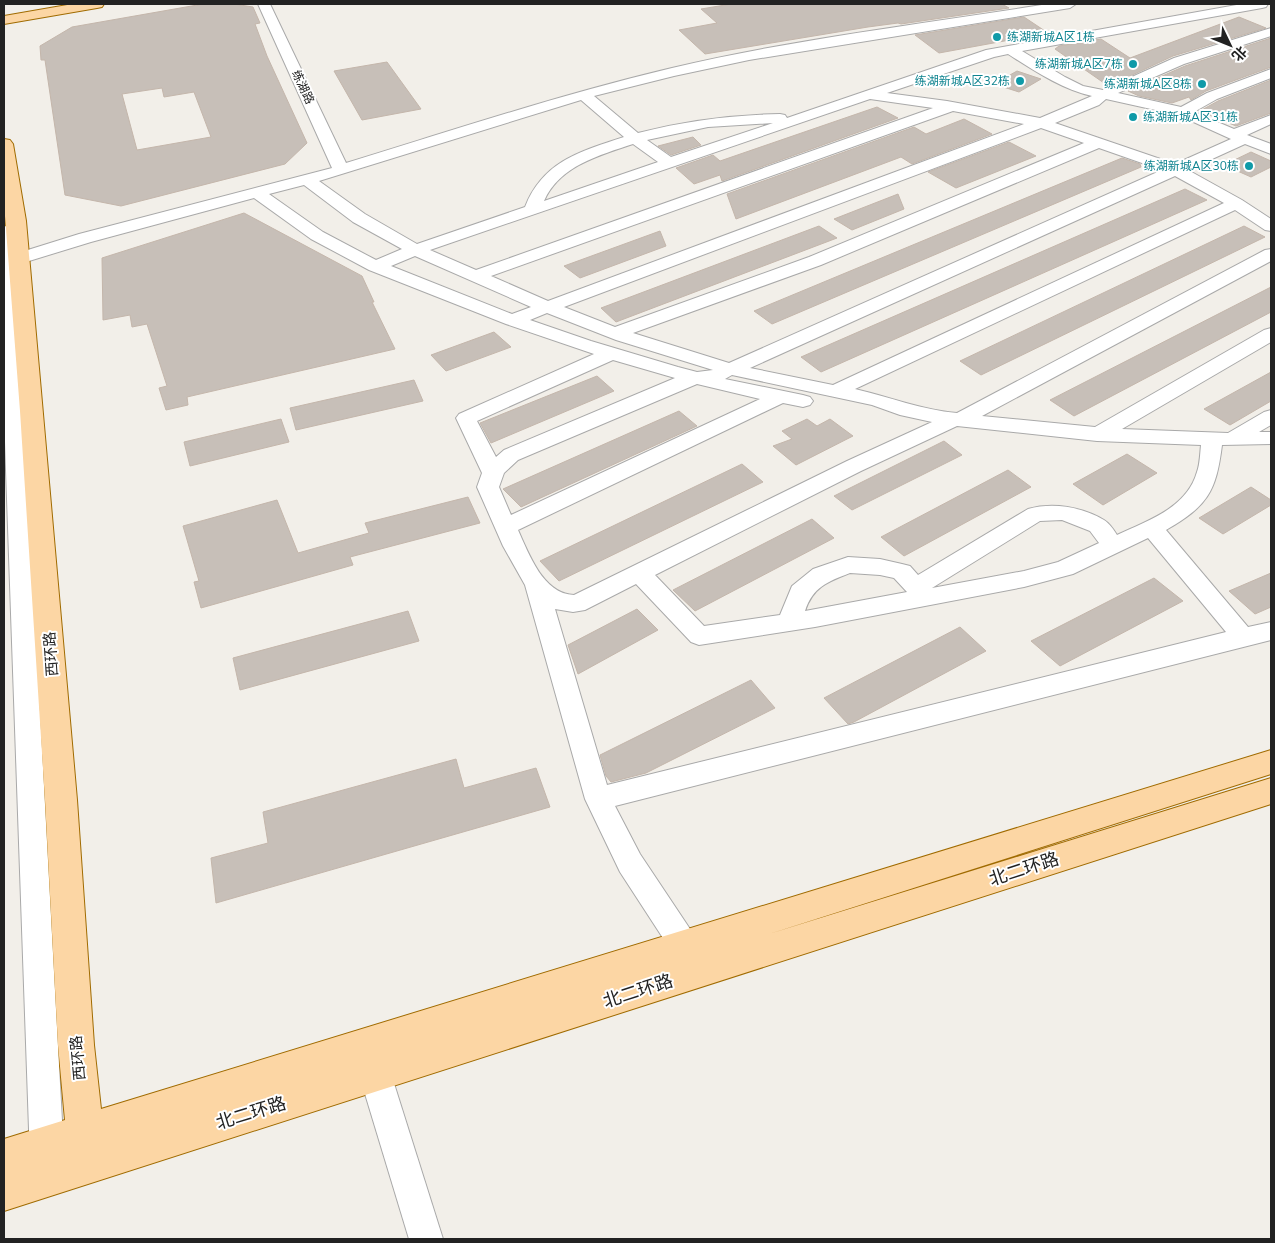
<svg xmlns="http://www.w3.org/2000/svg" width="1275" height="1243" viewBox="0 0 1275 1243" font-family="'Nunito Sans','Noto Sans SC',sans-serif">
<rect width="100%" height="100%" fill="#f2efe9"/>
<g fill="#c7bfb8" stroke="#c4b6ab" fill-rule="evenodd">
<path d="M 203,4 L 234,4 L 253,7 L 260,23 L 255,24 L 267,56 L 307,143 L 285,164 L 121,206 L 65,195 L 45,60 L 41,60 L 40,46 L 72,27 ZM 162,88 L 164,97 L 194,92 L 211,137 L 137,150 L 122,94 Z"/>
<polygon points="731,4 1002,4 1009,8 901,24 898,23 868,27 705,54 679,30 717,23 701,9"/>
<polygon points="1024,17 1048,33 939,53 915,35"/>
<polygon points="1239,17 1266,28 1173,56 1113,84 1108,81 1104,83 1055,49 1059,46 1101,39 1130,58"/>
<polygon points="1271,38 1271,67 1206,91 1191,100 1189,97 1172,103 1139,96 1128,91 1185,66"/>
<polygon points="387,62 421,109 362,120 334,71"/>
<polygon points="1017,71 1041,79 1019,92 994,84"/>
<polygon points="1271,80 1271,113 1236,126 1200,111 1218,101"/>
<polygon points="877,107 898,118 722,181 720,175 694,184 676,168 713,155 720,161"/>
<polygon points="964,119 992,134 912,164 901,157 736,219 727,194 914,127 926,134"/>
<polygon points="693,137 701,145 671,155 658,146"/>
<polygon points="1009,142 1036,156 956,188 928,172"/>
<polygon points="1251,152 1271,161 1271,167 1251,177 1224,165"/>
<polygon points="1122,158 1140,164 1141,167 772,324 754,311"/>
<polygon points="1185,189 1207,200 821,372 801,357"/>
<polygon points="898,194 904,209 852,230 834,219"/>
<polygon points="244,213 362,276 374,302 372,302 395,349 187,397 188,405 166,410 159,388 167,386 147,324 132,327 130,315 103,320 102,258"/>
<polygon points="819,226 837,238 616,322 601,308"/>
<polygon points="1244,226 1265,237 981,375 960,361"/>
<polygon points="660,231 666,246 580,278 564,266"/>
<polygon points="1271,287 1271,312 1074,416 1050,400"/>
<polygon points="494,332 511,347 446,371 431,355"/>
<polygon points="1271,372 1271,401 1230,425 1204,409"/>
<polygon points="597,376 614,391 491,443 480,423"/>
<polygon points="414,380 423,401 296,430 290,408"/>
<polygon points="679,411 697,426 521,507 503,489"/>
<polygon points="281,419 289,442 190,466 184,442"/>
<polygon points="807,419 817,426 830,419 853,436 796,465 773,446 792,439 782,431"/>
<polygon points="944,441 962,455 852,510 834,496"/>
<polygon points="1127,454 1157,473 1103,505 1073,484"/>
<polygon points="742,464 763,482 559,581 540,561"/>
<polygon points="1008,470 1031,487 904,556 881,537"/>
<polygon points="1251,487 1271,500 1271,505 1223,534 1199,518"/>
<polygon points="468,497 480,523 350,557 353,565 201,608 194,582 199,581 183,526 277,500 298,553 369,533 365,523"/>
<polygon points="812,519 834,538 695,611 673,590"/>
<polygon points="1271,573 1271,607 1255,614 1229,591"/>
<polygon points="1154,578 1183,601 1060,666 1031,641"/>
<polygon points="637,609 658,630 578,674 568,645"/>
<polygon points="408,611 419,641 240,690 233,658"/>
<polygon points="960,627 986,651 854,722 848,724 824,698"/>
<polygon points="751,680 775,708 646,773 611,782 606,776 600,755"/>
<polygon points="456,759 464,788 536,768 550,807 216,903 211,858 268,843 263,812"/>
</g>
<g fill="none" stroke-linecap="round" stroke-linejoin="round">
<defs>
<g id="minor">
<path d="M 258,4 L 270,4 L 346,163 C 454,130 562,94 672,68 C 794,39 924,24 1048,4 L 1076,4 L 1070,8 L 749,60 L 674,76 L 594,96 L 638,133 C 685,121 732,115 780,114 L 785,115 L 787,118 L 986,50 L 1242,4 L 1268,4 L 1266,7 L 1262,8 L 1022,51 L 1065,77 L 1083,86 L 1103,90 L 1174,58 L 1271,28 L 1271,36 L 1184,64 L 1118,93 L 1181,107 L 1207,93 L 1271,69 L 1271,78 L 1217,99 L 1194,112 L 1234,129 L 1271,115 L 1271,124 L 1247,135 L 1271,144 L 1271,154 L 1245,144 L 1188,170 L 1242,200 L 1271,219 L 1271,231 L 1265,230 L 1235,210 L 855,389 C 890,397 922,410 957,413 L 1265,250 L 1271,249 L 1271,261 L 982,416 L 1095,427 L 1264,330 L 1271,328 L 1271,342 L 1122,429 L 1228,433 L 1264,412 L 1271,410 L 1271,425 L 1259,432 L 1271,432 L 1271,444 L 1222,445 C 1216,493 1207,506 1166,530 L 1248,627 L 1271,622 L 1271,640 L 615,806 L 640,854 L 694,935 L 699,945 L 694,955 L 684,958 L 674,955 L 620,872 L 585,799 L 525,585 L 503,546 L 477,487 L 482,473 L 456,418 L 459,414 L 594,354 L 506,324 L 369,270 L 311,239 L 254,198 L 91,242 L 16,265 L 64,1158 L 59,1170 L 47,1175 L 35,1170 L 30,1158 L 4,413 L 4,226 L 10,227 L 12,231 L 15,254 L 79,234 L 332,168 ZM 1008,54 C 1035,71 1061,89 1092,96 L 1040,118 L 947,101 L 887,93 L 994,57 ZM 870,99 L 933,108 L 476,270 L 430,250 ZM 1106,99 L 1178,115 L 1231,139 L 1175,164 L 1055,123 L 1099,105 ZM 581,100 L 624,137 C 581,151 543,161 525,207 L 417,244 L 365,214 L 319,181 ZM 953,111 L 1024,124 L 548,301 L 491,276 ZM 773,123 L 671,157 L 647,140 L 708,127 ZM 1041,128 L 1084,143 L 809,257 L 615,327 L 564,307 ZM 633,144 L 658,162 L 544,201 C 559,166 600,155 633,144 ZM 1099,148 L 1162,170 L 729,363 L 633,333 L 821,265 ZM 1175,176 L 1224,203 L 833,385 L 750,368 ZM 304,185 L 353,222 L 402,249 L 376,260 L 323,232 L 269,194 ZM 415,256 L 531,307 L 512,314 L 391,266 ZM 547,313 L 616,340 L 713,370 L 697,372 L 678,367 L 591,341 L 530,320 ZM 613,360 L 675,378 L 504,450 L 496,457 L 477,421 ZM 732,375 L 872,405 L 900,415 L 932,422 L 847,461 L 574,595 C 543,594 529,554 518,530 L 783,403 L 803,407 L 810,405 L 813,401 L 810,397 L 803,395 L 725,379 ZM 697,384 L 760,399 L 511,515 L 499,487 L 504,473 L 518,460 ZM 957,426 L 1097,441 L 1201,445 C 1200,454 1200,464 1197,472 C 1187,508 1147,521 1117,535 C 1114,530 1109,523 1104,520 C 1082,507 1053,502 1028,509 L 918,575 L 910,566 L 902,564 L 880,559 L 848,557 L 813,569 L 792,586 L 780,615 L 704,626 L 655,575 L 861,471 ZM 1062,520 L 1090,531 L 1099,543 L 1058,562 L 1024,571 L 932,588 L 1040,521 ZM 1148,538 L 1226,632 L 607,785 L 555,609 L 573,612 L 585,610 L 636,584 L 691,642 L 699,645 L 815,627 L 1024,587 L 1073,574 ZM 850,573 L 880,575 L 894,578 L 907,592 L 805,611 C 813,587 827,582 850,573 Z"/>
<polygon points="375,1058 386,1063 391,1074 443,1239 409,1239 359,1074 364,1063"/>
</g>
<g id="major">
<polygon points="73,4 104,4 102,7 97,8 4,24 4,16"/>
<polygon points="4,139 10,140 13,144 26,221 77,800 94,1045 101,1109 1271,750 1271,774 769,934 1271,778 1271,804 4,1211 4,1139 65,1120 58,1045 45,800 20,411 4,203"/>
</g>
</defs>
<use href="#minor" stroke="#a9a9a9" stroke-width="2"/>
<use href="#major" stroke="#a06b00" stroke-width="2"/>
<use href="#minor" fill="#fff" fill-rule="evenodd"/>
<use href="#major" fill="#fcd6a4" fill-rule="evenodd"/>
</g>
<g fill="#0f9aa8" stroke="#fff" stroke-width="2">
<circle cx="997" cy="37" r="5"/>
<circle cx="1133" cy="64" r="5"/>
<circle cx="1020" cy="81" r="5"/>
<circle cx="1202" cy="84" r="5"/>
<circle cx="1133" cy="117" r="5"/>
<circle cx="1249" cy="166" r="5"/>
</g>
<g text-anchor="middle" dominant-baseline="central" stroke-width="4" stroke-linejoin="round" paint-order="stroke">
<g font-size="12" fill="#0d838f" stroke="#fff" text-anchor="end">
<text x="1007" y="37" text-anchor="start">练湖新城A区1栋</text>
<text x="1123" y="64">练湖新城A区7栋</text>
<text x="1010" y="81">练湖新城A区32栋</text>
<text x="1192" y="84">练湖新城A区8栋</text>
<text x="1143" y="117" text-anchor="start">练湖新城A区31栋</text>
<text x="1239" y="166">练湖新城A区30栋</text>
</g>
<g font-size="12" fill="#222" stroke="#fff">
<text transform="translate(303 87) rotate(65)">练湖路</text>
</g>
<g font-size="15" fill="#222" stroke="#fff">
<text transform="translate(51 654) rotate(-94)">西环路</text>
<text transform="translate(78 1058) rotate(-95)">西环路</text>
</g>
<g font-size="18" fill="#222" stroke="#fff">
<text transform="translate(1024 869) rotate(-18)">北二环路</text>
<text transform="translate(638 991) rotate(-18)">北二环路</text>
<text transform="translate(251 1113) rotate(-17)">北二环路</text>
</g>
</g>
<rect width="1275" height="1243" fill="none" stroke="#222222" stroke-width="10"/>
<g transform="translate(1230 45) rotate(133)" stroke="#ffffff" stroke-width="4" paint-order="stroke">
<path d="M0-4L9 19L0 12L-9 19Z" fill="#222222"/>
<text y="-8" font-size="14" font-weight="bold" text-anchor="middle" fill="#222222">北</text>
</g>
</svg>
